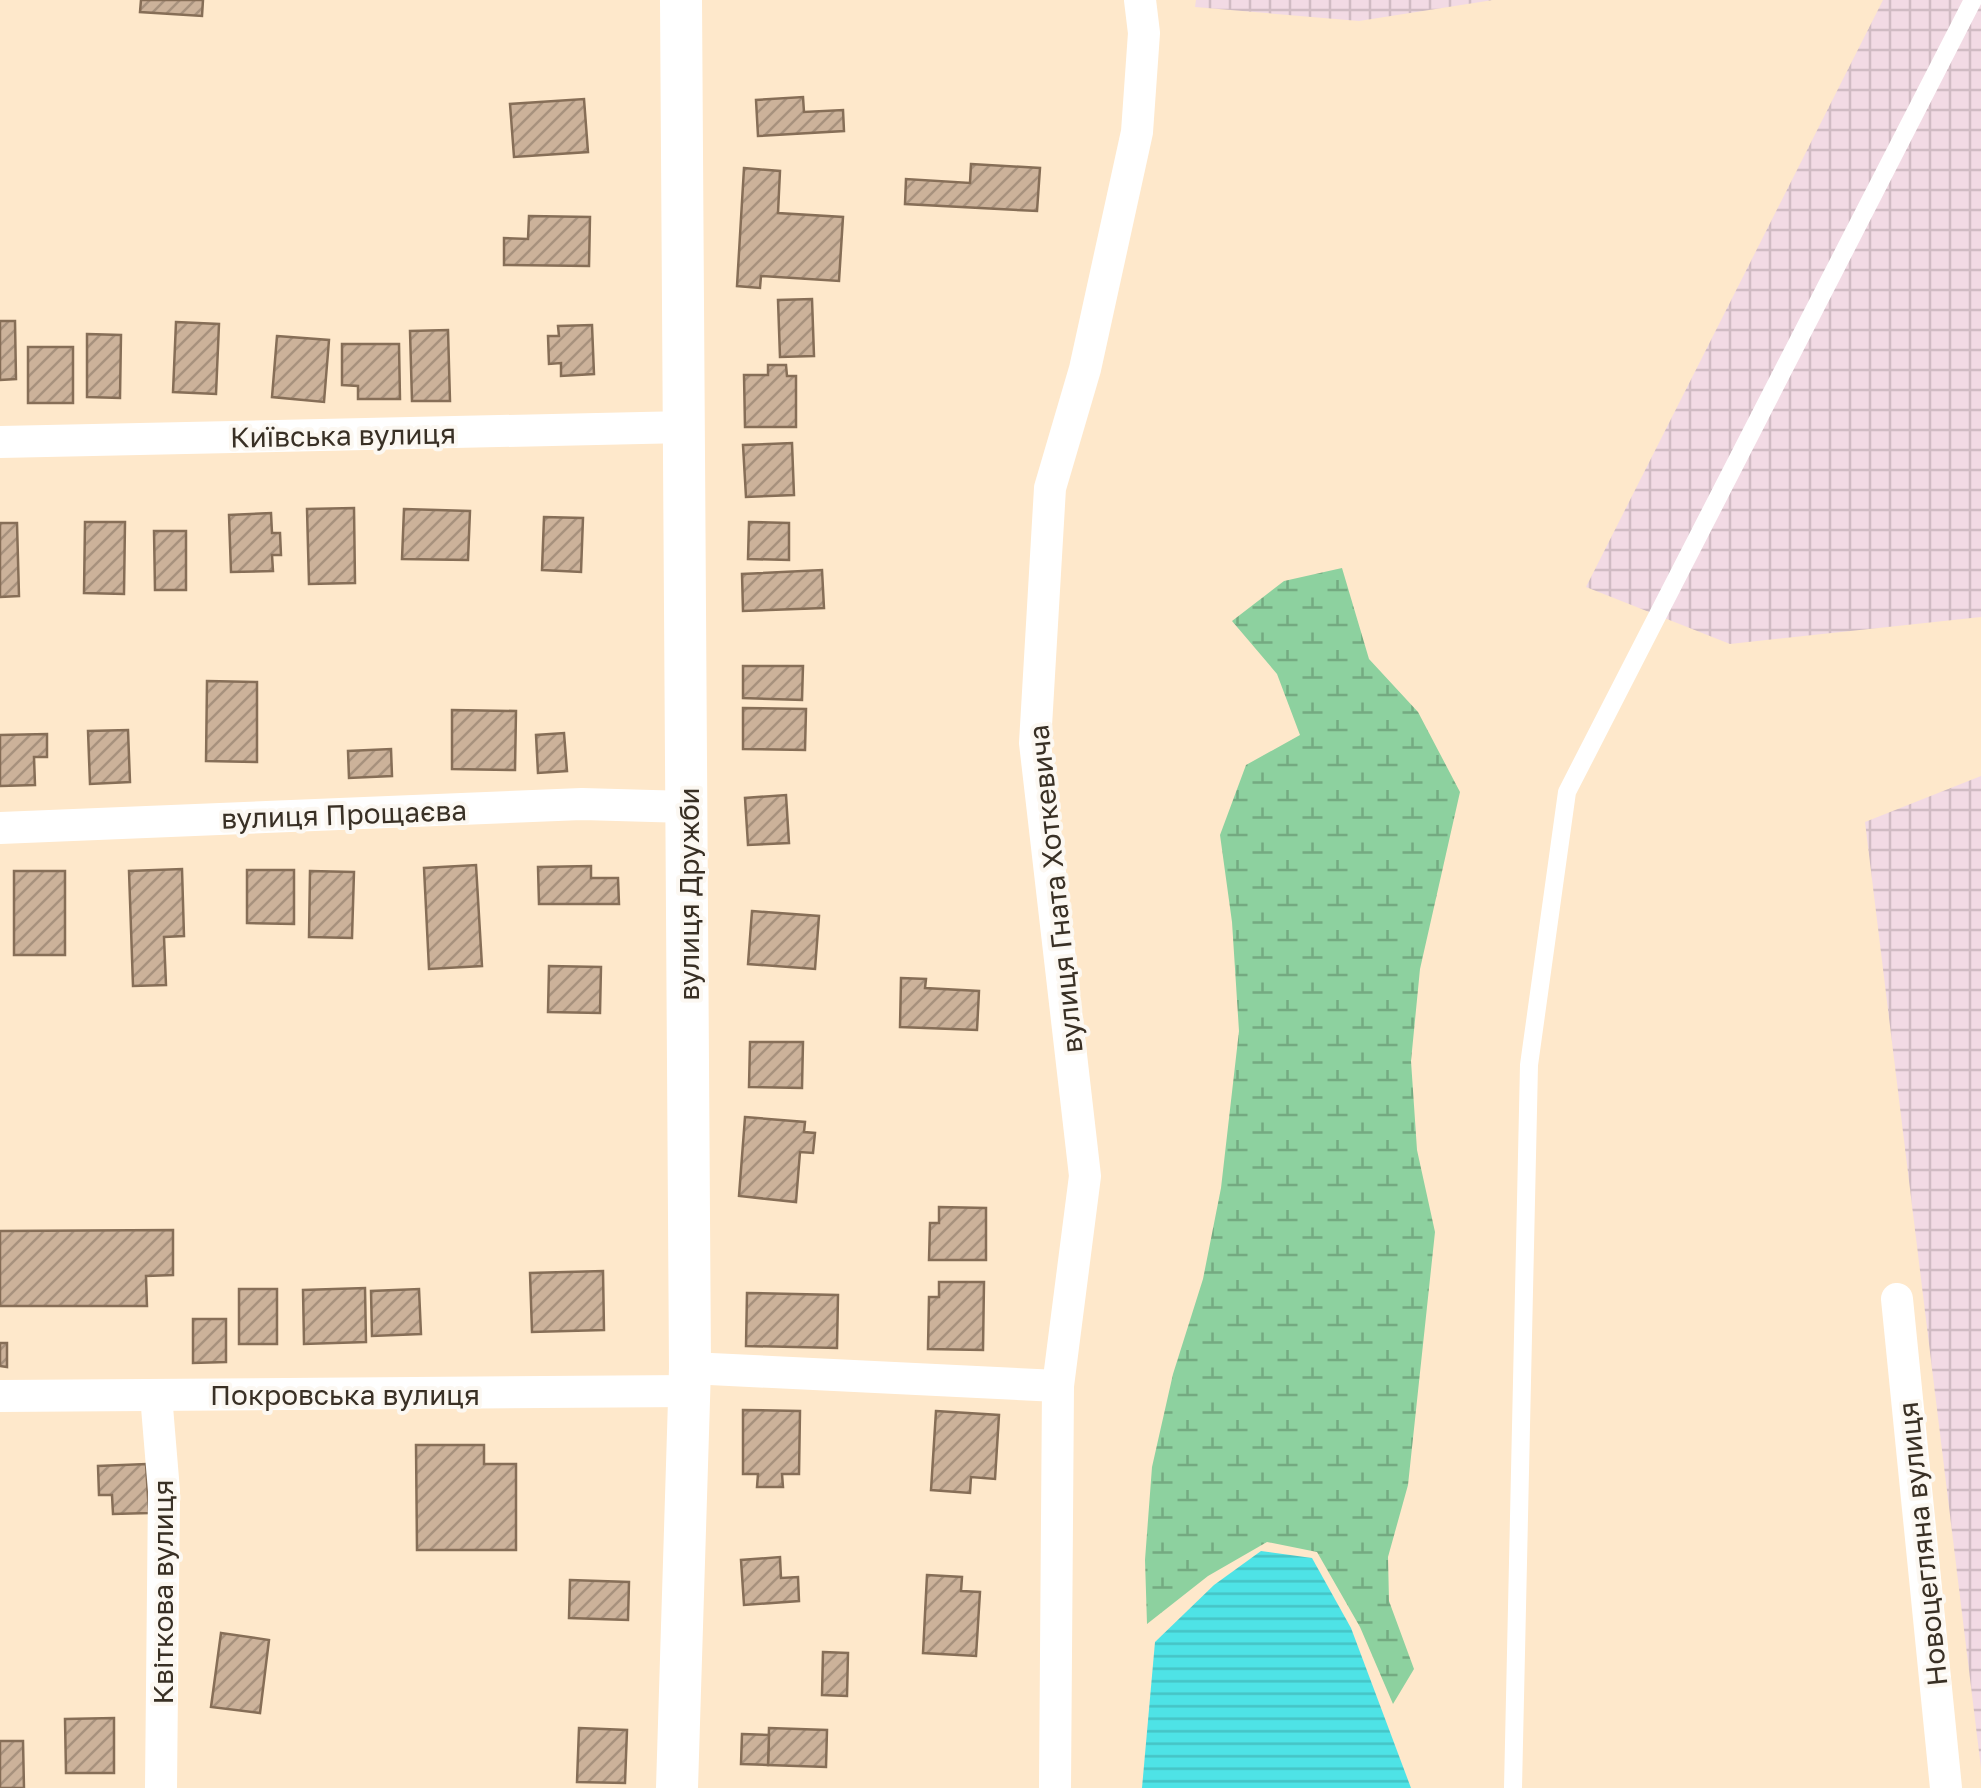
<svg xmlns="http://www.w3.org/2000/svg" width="1981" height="1788" viewBox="0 0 1981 1788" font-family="'Golos Text',sans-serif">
<defs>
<pattern id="industrial-grid" width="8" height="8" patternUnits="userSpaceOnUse" patternTransform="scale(2.5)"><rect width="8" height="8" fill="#f2dae4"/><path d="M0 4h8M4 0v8" fill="none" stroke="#d0bbc3"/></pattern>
<pattern id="wetland-marsh" width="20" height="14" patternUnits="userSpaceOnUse" patternTransform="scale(2.5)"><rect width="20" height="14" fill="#8dd19f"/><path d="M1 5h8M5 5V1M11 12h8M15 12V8" fill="none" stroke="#74aa81"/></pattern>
<pattern id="water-rules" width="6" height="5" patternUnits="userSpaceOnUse" patternTransform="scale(2.5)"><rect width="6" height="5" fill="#4ee3e6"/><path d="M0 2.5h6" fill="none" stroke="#45c3c5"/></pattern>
<pattern id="building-hatch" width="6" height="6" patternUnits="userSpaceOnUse" patternTransform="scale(2.5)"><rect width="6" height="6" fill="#ccb29a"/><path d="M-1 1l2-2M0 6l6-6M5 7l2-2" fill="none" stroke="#a7917d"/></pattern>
</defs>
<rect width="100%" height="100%" fill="#fee8cb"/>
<g fill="url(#industrial-grid)">
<polygon points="1196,0 1493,0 1359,21 1195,7"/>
<polygon points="1883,0 1981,0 1981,617 1730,644 1586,587"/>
<polygon points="1981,776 1981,1768 1865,822"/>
</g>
<polygon fill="url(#wetland-marsh)" points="1342,568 1369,659 1418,712 1460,792 1420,969 1411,1061 1417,1150 1435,1232 1408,1485 1388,1557 1389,1601 1414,1669 1393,1704 1360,1627 1317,1552 1267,1542 1208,1576 1147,1624 1145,1560 1152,1467 1173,1374 1203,1279 1221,1188 1239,1031 1232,922 1220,835 1246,765 1300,735 1277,674 1232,621 1284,581"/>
<polygon fill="url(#water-rules)" points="1261,1551 1312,1558 1351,1628 1411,1788 1142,1788 1155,1642 1214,1585"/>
<g fill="url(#building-hatch)" stroke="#866e57" stroke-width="2.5">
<polygon points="141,0 203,0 202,16 140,12"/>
<polygon points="803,97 804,112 843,110 844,131 758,136 756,100"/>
<polygon points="584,99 588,152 514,157 510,104"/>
<polygon points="971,164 1040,168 1037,211 905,204 906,179 970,183"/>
<polygon points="744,168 780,171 778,213 843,217 839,281 761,276 760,288 737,286"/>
<polygon points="529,216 590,217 589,266 504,265 504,238 528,239"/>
<polygon points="812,299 814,356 780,357 778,300"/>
<polygon points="0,321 15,321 16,379 0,380"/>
<polygon points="176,322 219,324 216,394 173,392"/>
<polygon points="592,325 594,374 561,376 561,363 549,364 548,336 559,336 558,326"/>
<polygon points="448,330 450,401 412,401 410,331"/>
<polygon points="87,334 121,335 120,398 87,397"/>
<polygon points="277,336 329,340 324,402 272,397"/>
<polygon points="342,344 399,344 400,399 358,399 358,386 342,385"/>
<rect x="28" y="347" width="45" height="56"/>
<polygon points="768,365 786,365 787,376 796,376 796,427 745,427 744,375 768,375"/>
<polygon points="792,443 794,495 746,497 743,445"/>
<polygon points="354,508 355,583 309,584 307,509"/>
<polygon points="404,509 470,511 468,560 402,559"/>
<polygon points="271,513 272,533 280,533 281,555 272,555 273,571 231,572 229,515"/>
<polygon points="544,517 583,518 581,572 542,570"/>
<polygon points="85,522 125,522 124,594 84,593"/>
<polygon points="749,522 789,523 789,560 748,559"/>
<polygon points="0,523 17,523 19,596 0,597"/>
<polygon points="154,531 186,531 186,590 155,590"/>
<polygon points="822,570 824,608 743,611 742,574"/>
<polygon points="743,666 803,666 802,700 743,698"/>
<polygon points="207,681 257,682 257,762 206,761"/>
<polygon points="743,708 806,709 805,750 743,749"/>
<polygon points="452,710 516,711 515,770 452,769"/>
<polygon points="128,730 130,782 90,784 88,731"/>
<polygon points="564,733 567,771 538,773 536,735"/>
<polygon points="47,734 47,757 34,757 35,785 0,786 0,735"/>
<polygon points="391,749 392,776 349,778 348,751"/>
<polygon points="786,795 789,843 748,845 745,798"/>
<polygon points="476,865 482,966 429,969 424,868"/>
<polygon points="591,866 591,878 618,878 619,904 539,904 538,867"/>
<polygon points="182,869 184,936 164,937 166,985 133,986 129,871"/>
<polygon points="247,870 294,870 294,924 247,923"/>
<rect x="14" y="871" width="51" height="84"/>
<polygon points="310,871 354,872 352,938 309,937"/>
<polygon points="752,911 819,916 815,969 748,964"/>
<polygon points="549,966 601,967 600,1013 548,1012"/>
<polygon points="901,978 926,979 925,988 979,991 977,1030 900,1027"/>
<polygon points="750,1042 803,1042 802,1088 749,1087"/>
<polygon points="745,1117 805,1122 804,1132 815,1133 813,1153 800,1152 796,1202 739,1196"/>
<polygon points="939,1207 986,1208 986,1260 929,1260 930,1223 939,1223"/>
<polygon points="173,1230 173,1275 146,1276 147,1306 0,1306 0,1231"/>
<polygon points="603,1271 604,1330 532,1332 530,1273"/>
<polygon points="939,1282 984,1282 983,1350 928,1349 929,1297 939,1297"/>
<polygon points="365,1288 366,1342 304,1344 303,1290"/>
<rect x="239" y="1289" width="38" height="55"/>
<polygon points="419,1289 421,1334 372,1336 371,1291"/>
<polygon points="747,1293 838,1295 837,1348 746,1346"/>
<polygon points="193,1319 226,1319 226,1362 193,1363"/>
<polygon points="0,1343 7,1343 7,1367 0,1366"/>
<polygon points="743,1410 800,1411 799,1474 782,1474 783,1487 757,1487 758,1474 743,1474"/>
<polygon points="936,1411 999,1415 995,1479 971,1477 970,1493 931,1490"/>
<polygon points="416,1445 484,1445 484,1464 516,1464 516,1550 417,1550"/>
<polygon points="146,1464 149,1513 113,1514 112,1495 99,1495 98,1466"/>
<polygon points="780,1557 781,1578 798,1577 799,1601 744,1605 741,1560"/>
<polygon points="927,1575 962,1577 961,1591 980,1592 976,1656 923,1653"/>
<polygon points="570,1580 629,1582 628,1620 569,1618"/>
<polygon points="221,1633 269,1640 260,1713 211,1707"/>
<polygon points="823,1652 848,1653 847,1696 822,1695"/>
<polygon points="114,1718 114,1773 66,1773 65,1719"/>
<polygon points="579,1728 627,1730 625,1783 577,1782"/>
<polygon points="769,1728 827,1730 826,1767 768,1765"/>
<polygon points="742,1734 769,1735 768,1765 741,1764"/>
<polygon points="0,1741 23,1741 24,1788 0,1788"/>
</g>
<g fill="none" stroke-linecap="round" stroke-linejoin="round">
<polyline stroke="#fff" stroke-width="18" points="1513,1788 1529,1065 1567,792 1973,0"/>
<g stroke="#fff" stroke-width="32">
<polyline points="0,442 686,427"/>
<polyline points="0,828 582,804 687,807"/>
<polyline points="1897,1299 1946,1788"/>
<polyline points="690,1368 1058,1386"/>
<polyline points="156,1395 164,1491 161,1788"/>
<polyline points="0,1396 689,1391"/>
<polyline points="1055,1788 1058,1386 1085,1176 1035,743 1050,488 1085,369 1137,132 1144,33 1140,0"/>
</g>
<polyline stroke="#fff" stroke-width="42" points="677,1788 690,1368 681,0"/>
</g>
<g text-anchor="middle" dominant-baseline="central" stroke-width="8" stroke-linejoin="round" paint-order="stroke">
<g font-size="28" fill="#393025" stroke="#fcf8f2">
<text transform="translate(343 435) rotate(-1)">Київська вулиця</text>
<text transform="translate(344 814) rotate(-2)">вулиця Прощаєва</text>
<text transform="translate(1055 889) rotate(-96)">вулиця Гната Хоткевича</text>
<text transform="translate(688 894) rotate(-90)">вулиця Дружби</text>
<text x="345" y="1394">Покровська вулиця</text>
<text transform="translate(1922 1544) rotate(-96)">Новоцегляна вулиця</text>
<text transform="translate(162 1592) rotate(-90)">Квіткова вулиця</text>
</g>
</g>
</svg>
